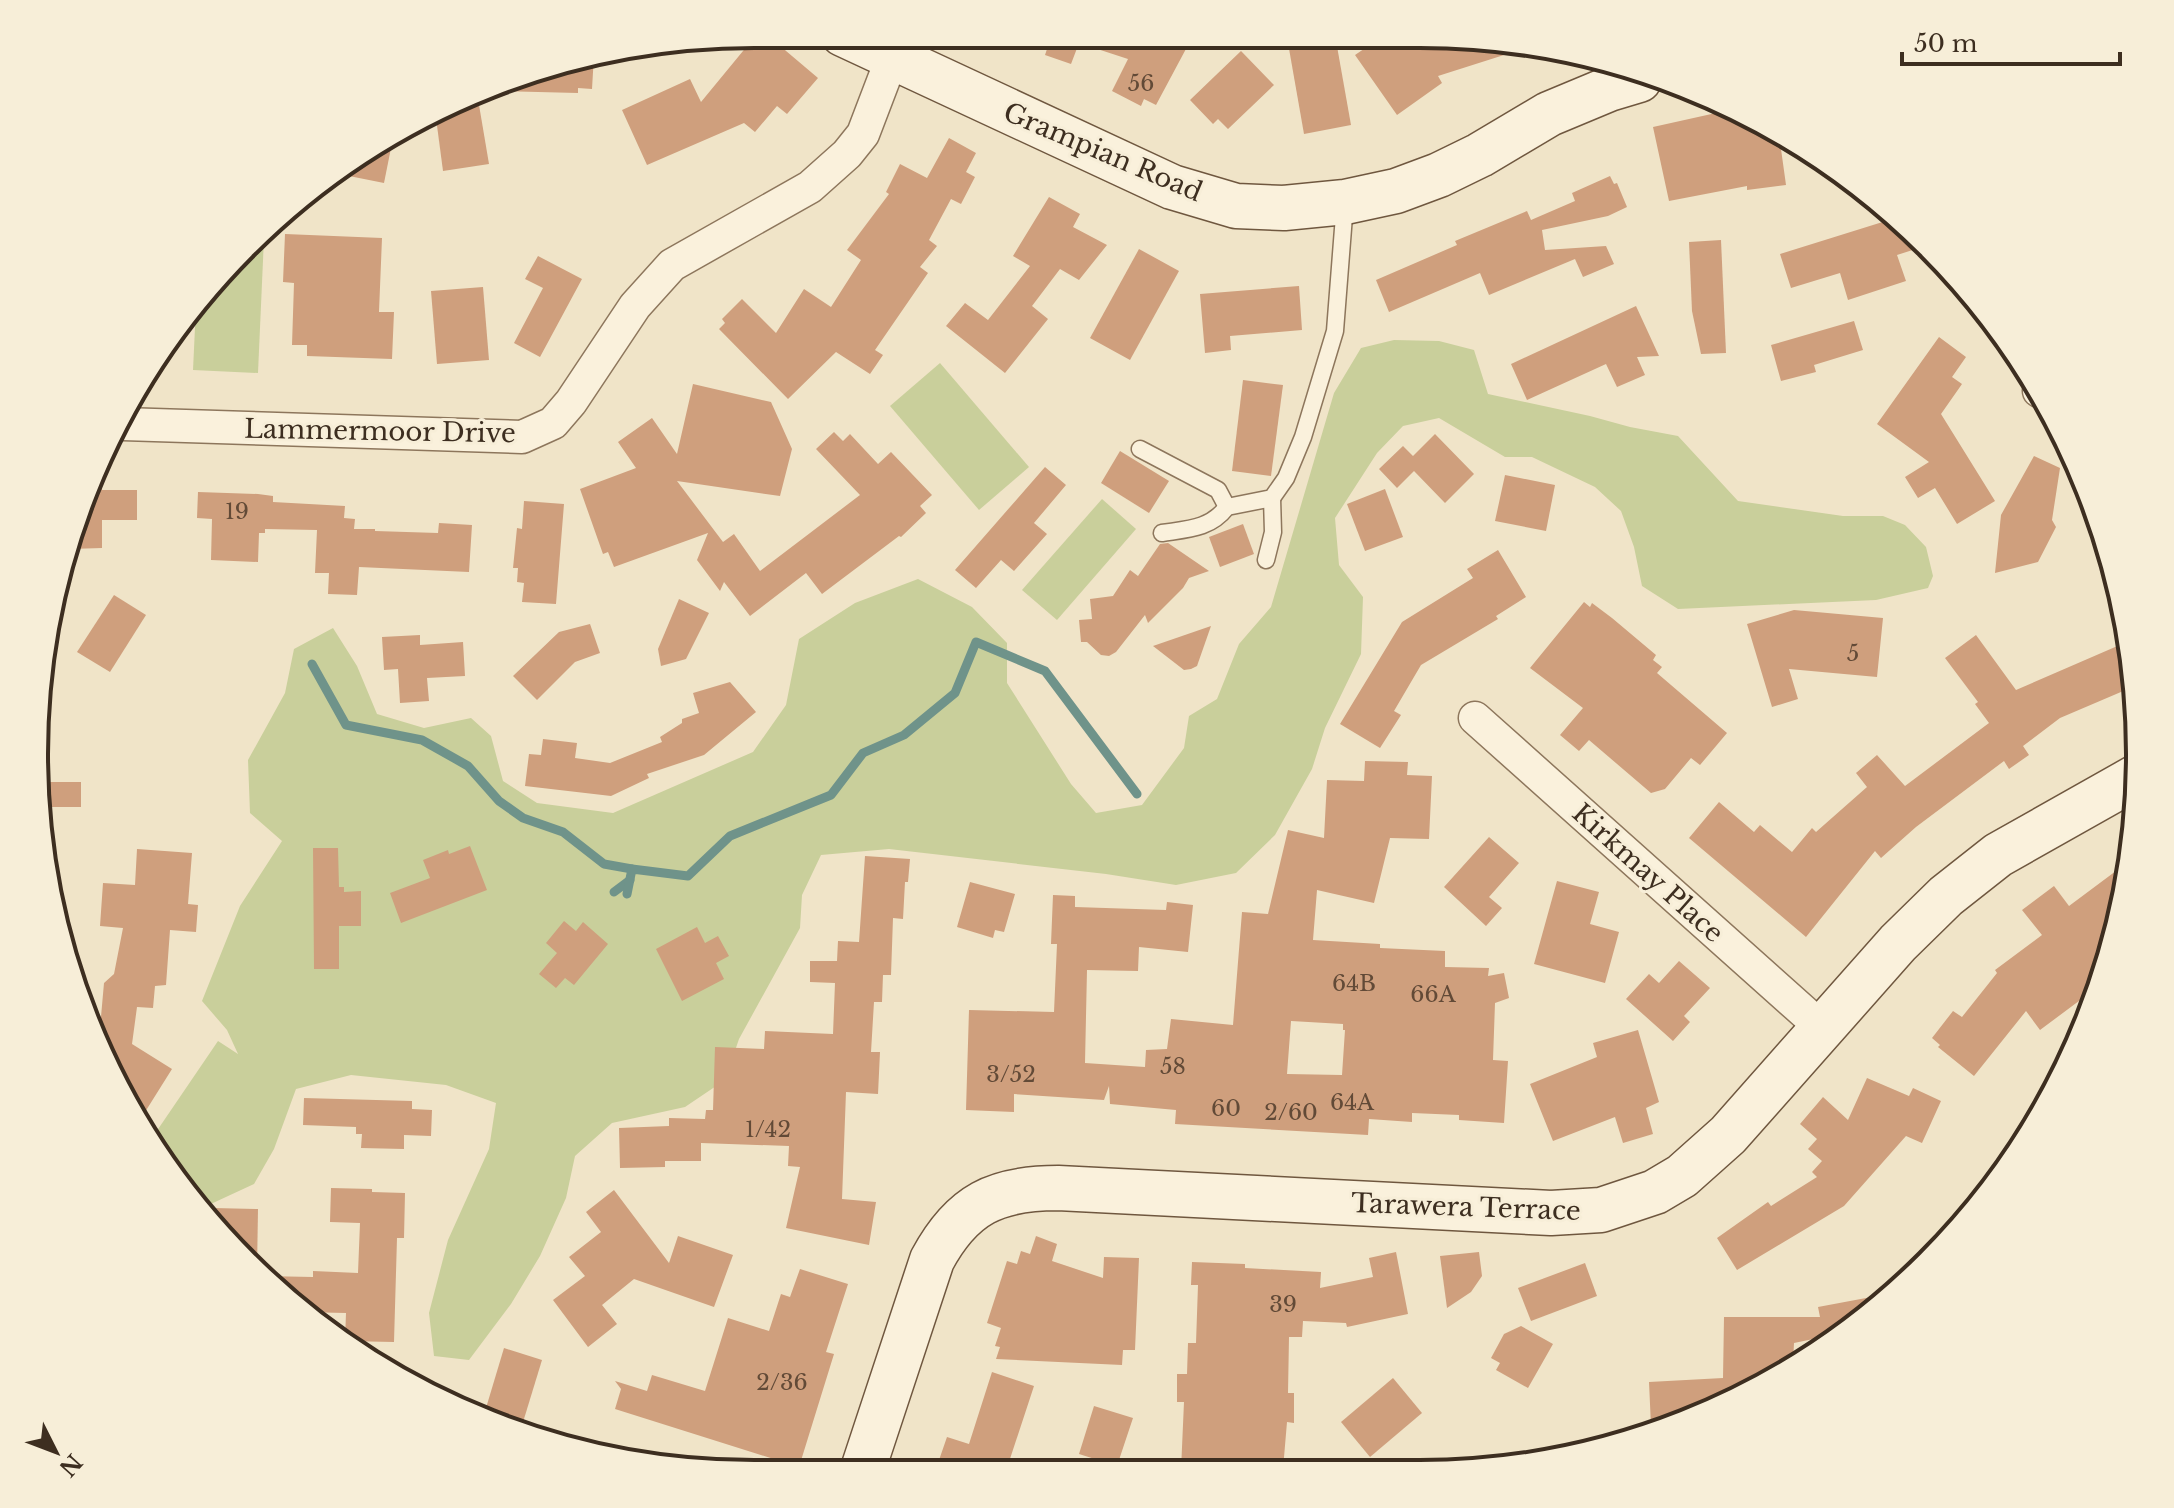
<svg xmlns="http://www.w3.org/2000/svg" width="2174" height="1508" viewBox="0 0 2174 1508" font-family="'Libre Baskerville',serif">
<rect width="100%" height="100%" fill="#f0e4c8"/>
<g fill="#c9cf9b">
<polygon points="260,238 264,238 258,373 193,370 196,306 212,280"/>
<polygon points="1394,340 1439,341 1474,350 1488,394 1590,416 1630,427 1678,436 1738,501 1843,516 1883,516 1905,525 1926,547 1933,576 1928,588 1876,600 1678,609 1642,586 1634,547 1621,511 1595,487 1532,457 1505,457 1439,418 1403,426 1377,453 1335,518 1339,565 1363,597 1361,654 1325,728 1312,769 1275,835 1236,873 1176,885 1106,874 889,849 821,855 802,895 800,928 739,1039 725,1080 685,1107 612,1123 575,1156 566,1198 540,1256 511,1304 469,1360 434,1356 429,1313 448,1240 489,1149 496,1103 446,1085 351,1075 296,1089 274,1149 254,1184 200,1209 152,1138 218,1041 238,1054 227,1030 202,1001 240,906 282,841 250,813 248,760 285,693 294,649 333,628 357,666 377,714 424,728 471,718 491,736 503,781 537,803 613,813 753,752 786,705 799,639 855,603 918,579 972,607 1007,643 1007,683 1071,784 1096,813 1142,805 1184,748 1189,716 1217,699 1239,644 1271,607 1334,393 1361,348"/>
<polygon points="940,363 1029,467 979,510 890,406"/>
<polygon points="1102,499 1136,529 1057,620 1022,590"/>
</g>
<g fill="none" stroke-linecap="round" stroke-linejoin="round">
<g stroke="#6f938a" stroke-width="9">
<polyline points="312,664 346,725 422,740 468,766 499,801 523,818 563,832 604,864 632,869"/>
<polyline points="614,892 630,880"/>
<polyline points="627,894 632,869 688,876 730,836 831,795 863,753 904,735 955,693 976,642 1045,671 1137,794"/>
</g>
</g>
<g fill="#cf9f7d" fill-rule="evenodd">
<polygon points="757,34 766,34 818,78 787,114 777,106 755,132 744,123 647,165 622,110 690,79 701,102"/>
<polygon points="1052,34 1162,34 1187,47 1156,105 1144,99 1141,106 1112,91 1128,59 1079,43 1071,64 1045,55"/>
<polygon points="1386,34 1420,34 1535,45 1438,76 1442,83 1397,115 1355,55"/>
<polygon points="1335,35 1351,125 1304,134 1288,43"/>
<polygon points="1241,51 1274,85 1228,129 1218,119 1213,124 1190,100"/>
<polygon points="594,55 592,89 578,88 578,93 497,91 567,59"/>
<polygon points="478,99 489,164 443,171 436,118"/>
<polygon points="1725,111 1780,131 1799,146 1781,149 1786,185 1747,190 1747,186 1669,201 1653,127"/>
<polygon points="393,138 384,183 334,173 354,155"/>
<polygon points="949,138 976,153 966,172 975,177 961,204 951,199 929,240 937,246 920,267 928,273 875,350 883,355 870,374 836,352 788,399 719,329 725,323 722,319 742,299 776,333 804,289 831,307 861,260 847,250 889,194 886,192 900,164 927,178"/>
<polygon points="1610,176 1614,184 1617,183 1627,207 1608,216 1542,230 1545,250 1606,246 1614,264 1583,277 1575,259 1489,295 1480,273 1389,312 1376,280 1457,245 1455,241 1527,211 1531,220 1575,201 1572,193"/>
<polygon points="1049,197 1080,214 1073,227 1107,245 1079,280 1060,269 1032,306 1048,319 1005,373 946,326 965,303 988,320 1030,266 1013,256"/>
<polygon points="1889,220 1922,247 1897,255 1906,281 1848,300 1840,273 1791,288 1780,254"/>
<polygon points="285,234 382,238 379,312 394,312 392,359 307,356 307,345 292,345 294,283 283,282"/>
<polygon points="1721,240 1726,353 1701,354 1692,311 1689,242"/>
<polygon points="1139,249 1179,271 1130,360 1090,338"/>
<polygon points="538,256 582,279 540,357 514,343 543,288 525,279"/>
<polygon points="1299,286 1302,330 1230,336 1231,350 1205,353 1200,294"/>
<polygon points="483,287 489,360 437,364 431,291"/>
<polygon points="1636,306 1659,356 1637,357 1645,375 1617,387 1606,364 1527,400 1511,364"/>
<polygon points="1854,321 1863,350 1814,365 1816,372 1781,381 1771,345"/>
<polygon points="1939,337 1966,357 1952,377 1962,384 1941,414 1995,501 1957,524 1935,488 1918,498 1905,477 1929,462 1877,424"/>
<polygon points="1243,380 1283,385 1271,476 1232,471"/>
<polygon points="693,384 771,402 792,449 780,496 677,481 723,542 734,534 760,571 860,495 816,449 834,432 843,441 850,434 878,464 891,452 932,495 920,506 926,513 901,537 899,536 822,594 806,573 750,616 724,582 720,591 697,560 708,533 614,567 608,552 603,554 580,489 636,468 618,442 652,418 677,454"/>
<polygon points="1435,434 1474,474 1445,503 1414,471 1397,488 1379,469 1403,446 1413,456"/>
<polygon points="1120,451 1169,481 1149,513 1101,483"/>
<polygon points="2034,456 2060,468 2052,520 2056,527 2038,562 1995,573 2001,515"/>
<polygon points="101,459 102,490 137,490 137,520 102,520 102,548 70,549 89,478"/>
<polygon points="1045,467 1066,485 1034,523 1047,534 1014,571 1001,560 976,588 955,570"/>
<polygon points="1505,475 1555,485 1546,531 1495,521"/>
<polygon points="1385,489 1403,537 1365,551 1347,504"/>
<polygon points="198,492 258,494 273,496 273,502 345,506 344,518 355,519 354,529 375,529 375,531 438,533 439,523 472,525 469,572 359,567 357,595 328,594 329,573 315,573 317,530 265,529 265,533 259,533 258,562 211,560 212,519 197,518"/>
<polygon points="524,501 564,504 556,604 522,602 524,583 517,582 518,568 513,568 517,528 522,529"/>
<polygon points="1243,524 1254,554 1220,567 1209,537"/>
<polygon points="1168,543 1209,571 1189,578 1183,588 1148,623 1145,615 1116,652 1109,656 1101,655 1087,642 1081,642 1079,620 1092,619 1090,599 1113,596 1130,570 1138,576 1160,544"/>
<polygon points="1498,550 1526,597 1496,616 1498,619 1421,665 1394,711 1401,715 1380,748 1340,724 1402,622 1473,578 1467,569"/>
<polygon points="114,595 146,615 110,672 77,652"/>
<polygon points="679,599 709,613 686,659 661,666 658,649"/>
<polygon points="1584,602 1590,607 1592,603 1612,618 1656,655 1653,660 1662,667 1657,673 1727,733 1700,765 1691,758 1665,789 1651,793 1589,740 1579,751 1560,735 1583,708 1530,668"/>
<polygon points="1794,610 1883,618 1877,677 1789,669 1798,699 1772,707 1747,624"/>
<polygon points="590,624 600,653 575,662 537,700 513,676 559,632"/>
<polygon points="1211,626 1197,666 1191,669 1184,670 1153,646"/>
<polygon points="420,635 420,645 463,642 465,676 427,678 429,701 400,703 398,669 384,670 382,637"/>
<polygon points="1976,635 2016,690 2129,641 2134,660 2135,686 2060,718 2023,746 2029,755 2009,769 2004,761 1916,827 1881,858 1875,851 1806,937 1689,838 1719,802 1754,832 1760,825 1792,852 1812,828 1816,832 1867,787 1856,773 1877,755 1905,786 1989,723 1975,704 1978,702 1945,658"/>
<polygon points="730,682 756,712 704,755 647,774 649,778 611,796 525,786 529,754 541,755 543,739 577,743 575,758 610,763 662,742 660,737 682,723 682,719 699,713 693,693"/>
<path d="M 1365,761 L 1408,762 L 1407,775 L 1432,776 L 1429,839 L 1390,838 L 1374,903 L 1317,890 L 1313,940 L 1380,944 L 1380,948 L 1445,951 L 1445,967 L 1489,968 L 1488,976 L 1504,973 L 1509,998 L 1495,1003 L 1493,1060 L 1508,1061 L 1504,1123 L 1459,1120 L 1459,1115 L 1412,1113 L 1412,1122 L 1369,1119 L 1368,1135 L 1175,1124 L 1176,1110 L 1110,1104 L 1109,1086 L 1104,1100 L 1014,1094 L 1014,1112 L 966,1110 L 969,1010 L 1054,1012 L 1057,944 L 1051,944 L 1053,895 L 1075,896 L 1075,907 L 1166,910 L 1167,902 L 1193,905 L 1188,952 L 1139,947 L 1138,971 L 1087,970 L 1085,1063 L 1145,1067 L 1146,1050 L 1167,1049 L 1171,1019 L 1233,1025 L 1242,912 L 1268,914 L 1288,830 L 1324,838 L 1327,780 L 1364,781 ZM 1291,1021 L 1343,1024 L 1343,1030 L 1345,1030 L 1342,1075 L 1287,1074 Z"/>
<rect x="40" y="782" width="41" height="25"/>
<polygon points="1489,837 1519,863 1489,897 1502,908 1486,926 1444,887"/>
<polygon points="470,846 487,890 401,923 390,893 430,878 423,860 448,850 449,854"/>
<polygon points="313,848 338,848 339,887 344,887 344,892 361,891 361,926 339,926 339,969 314,969"/>
<polygon points="137,849 192,853 188,904 198,905 196,932 170,930 166,985 155,986 153,1008 137,1007 132,1044 172,1069 140,1120 108,1072 95,1028 100,1028 104,983 114,974 123,928 100,926 103,883 135,885"/>
<polygon points="865,856 910,859 908,882 905,882 903,919 893,918 891,975 883,975 882,1002 874,1002 871,1052 880,1052 878,1094 846,1092 842,1199 876,1202 869,1245 786,1228 800,1167 788,1166 789,1146 701,1143 701,1161 665,1161 665,1167 620,1168 619,1128 669,1126 669,1118 705,1119 706,1110 713,1110 715,1047 764,1049 765,1031 833,1034 835,983 810,982 810,961 837,961 838,941 859,942"/>
<polygon points="2128,862 2116,940 2092,1002 2087,995 2040,1030 2026,1011 1974,1076 1938,1047 1940,1045 1932,1038 1953,1011 1962,1017 1997,973 1995,970 2042,935 2022,910 2054,886 2069,906"/>
<polygon points="1557,881 1599,892 1590,924 1619,932 1605,983 1534,964"/>
<polygon points="970,882 1015,894 1004,932 995,930 993,938 957,927"/>
<polygon points="564,921 576,931 583,922 608,944 574,985 565,978 556,988 539,974 557,953 546,943"/>
<polygon points="697,927 705,943 718,936 729,956 716,963 724,979 682,1001 656,949"/>
<polygon points="1679,961 1710,988 1684,1016 1690,1022 1673,1041 1626,999 1649,974 1659,983"/>
<polygon points="1638,1030 1659,1102 1646,1108 1653,1134 1623,1143 1615,1117 1553,1141 1530,1084 1597,1057 1593,1043"/>
<polygon points="1867,1078 1909,1096 1913,1088 1941,1101 1922,1143 1906,1136 1844,1206 1737,1270 1717,1238 1768,1202 1771,1206 1817,1177 1812,1172 1822,1161 1808,1149 1817,1139 1800,1124 1823,1097 1848,1120"/>
<polygon points="304,1098 412,1101 412,1109 432,1110 431,1136 404,1135 404,1149 361,1148 362,1134 356,1134 356,1127 303,1125"/>
<polygon points="331,1188 372,1189 372,1192 405,1193 404,1238 397,1238 394,1342 345,1341 346,1313 301,1312 264,1276 313,1277 313,1271 358,1273 360,1223 330,1222"/>
<polygon points="614,1190 669,1263 678,1236 733,1255 714,1307 634,1279 602,1305 617,1324 588,1347 553,1300 585,1276 569,1257 601,1232 586,1212"/>
<polygon points="213,1208 258,1209 257,1270 213,1229"/>
<polygon points="1036,1236 1057,1244 1052,1261 1103,1278 1104,1257 1139,1258 1135,1350 1123,1350 1122,1365 996,1359 1000,1347 995,1346 1001,1328 987,1323 1007,1261 1017,1264 1021,1251 1030,1254"/>
<polygon points="1396,1252 1408,1314 1347,1327 1346,1323 1303,1321 1302,1337 1289,1337 1288,1393 1294,1393 1294,1423 1287,1422 1283,1469 1181,1470 1184,1402 1177,1402 1177,1374 1187,1374 1188,1343 1196,1343 1198,1285 1191,1285 1192,1262 1245,1264 1245,1268 1321,1272 1320,1288 1373,1277 1369,1258"/>
<polygon points="1479,1252 1482,1276 1471,1292 1447,1308 1440,1256"/>
<polygon points="1585,1263 1597,1296 1531,1321 1518,1288"/>
<polygon points="800,1269 848,1284 826,1352 834,1354 799,1467 615,1409 621,1389 615,1381 647,1391 652,1375 705,1391 728,1318 769,1331 781,1294 790,1297"/>
<polygon points="1898,1292 1824,1343 1823,1337 1794,1343 1793,1363 1738,1400 1651,1426 1649,1382 1723,1378 1724,1317 1820,1317 1818,1307"/>
<polygon points="1521,1326 1553,1344 1528,1388 1496,1370 1500,1363 1491,1358 1504,1334"/>
<polygon points="504,1348 542,1360 520,1432 483,1418"/>
<polygon points="992,1372 1034,1386 1006,1471 962,1471 938,1463 947,1437 969,1444"/>
<polygon points="1393,1378 1422,1413 1370,1457 1341,1422"/>
<polygon points="1094,1406 1133,1418 1117,1466 1079,1454"/>
</g>
<g fill="none" stroke-linecap="round" stroke-linejoin="round">
<defs>
<g id="lane">
<polyline points="1140,449 1218,490 1227,507"/>
<path d="M 1162,533 C 1188,529 1210,529 1227,507 L 1272,498 L 1286,478 L 1303,437 L 1335,331 L 1345,203"/>
<polyline points="1266,560 1273,532 1272,498"/>
</g>
<g id="street">
<polyline points="2039,391 2040,390"/>
<polyline points="123,424 522,437 553,423 571,402 635,306 672,265 810,187 847,154 863,134 892,58"/>
<polyline points="1475,718 1822,1028"/>
</g>
<g id="secondary">
<polyline points="843,34 1172,187 1236,206 1284,208 1345,202 1396,191 1439,175 1480,155 1549,114 1609,89 1639,80"/>
<path d="M 862,1472 L 932,1260 C 962,1204 996,1188 1058,1188 L 1551,1213 L 1601,1210 L 1655,1192 L 1682,1176 L 1728,1135 L 1898,943 L 1946,896 L 1998,855 L 2138,776"/>
</g>
</defs>
<use href="#lane" stroke="#8d765c" stroke-width="19"/>
<use href="#street" stroke="#8d765c" stroke-width="35"/>
<use href="#secondary" stroke="#6f573f" stroke-width="47"/>
<use href="#lane" stroke="#faf1dc" stroke-width="16"/>
<use href="#street" stroke="#faf1dc" stroke-width="32"/>
<use href="#secondary" stroke="#faf1dc" stroke-width="44"/>
</g>
<g text-anchor="middle" dominant-baseline="central" stroke-width="6" stroke-linejoin="round" paint-order="stroke">
<g font-size="22" fill="#624a37">
<text x="1141" y="83">56</text>
<text x="237" y="511">19</text>
<text x="1853" y="653">5</text>
<text x="1354" y="983">64B</text>
<text x="1433" y="994">66A</text>
<text x="1173" y="1066">58</text>
<text x="1011" y="1074">3/52</text>
<text x="1352" y="1102">64A</text>
<text x="1226" y="1108">60</text>
<text x="1291" y="1112">2/60</text>
<text x="768" y="1129">1/42</text>
<text x="1283" y="1304">39</text>
<text x="782" y="1382">2/36</text>
</g>
<g font-size="26" fill="#3d2e20" stroke="#f7eed8">
<text transform="translate(1103 152) rotate(23)">Grampian Road</text>
<text transform="translate(380 431) rotate(1)">Lammermoor Drive</text>
<text transform="translate(1648 873) rotate(42)">Kirkmay Place</text>
<text transform="translate(1466 1207) rotate(2)">Tarawera Terrace</text>
</g>
</g>
<path d="M0 0H2174V1508H0ZM754 48H1420A706 706 0 0 1 2126 754V754A706 706 0 0 1 1420 1460H754A706 706 0 0 1 48 754V754A706 706 0 0 1 754 48Z" fill="#f7eed8" fill-rule="evenodd"/>
<path fill="none" stroke="#3d2e20" stroke-width="4" d="M754 48H1420A706 706 0 0 1 2126 754V754A706 706 0 0 1 1420 1460H754A706 706 0 0 1 48 754V754A706 706 0 0 1 754 48Z"/>
<g transform="translate(56 1452) rotate(132)" stroke="#f7eed8" stroke-width="6" paint-order="stroke">
<path d="M0-6L14 30L0 20L-14 30Z" fill="#3d2e20"/>
<text y="-12" font-size="22" font-weight="bold" text-anchor="middle" fill="#3d2e20">N</text>
</g>
<path d="M1902 52v12h218v-12" fill="none" stroke="#3d2e20" stroke-width="4"/>
<text x="1914" y="52" font-size="24" fill="#3d2e20" stroke="#f7eed8" stroke-width="6" paint-order="stroke">50 m</text>
</svg>
